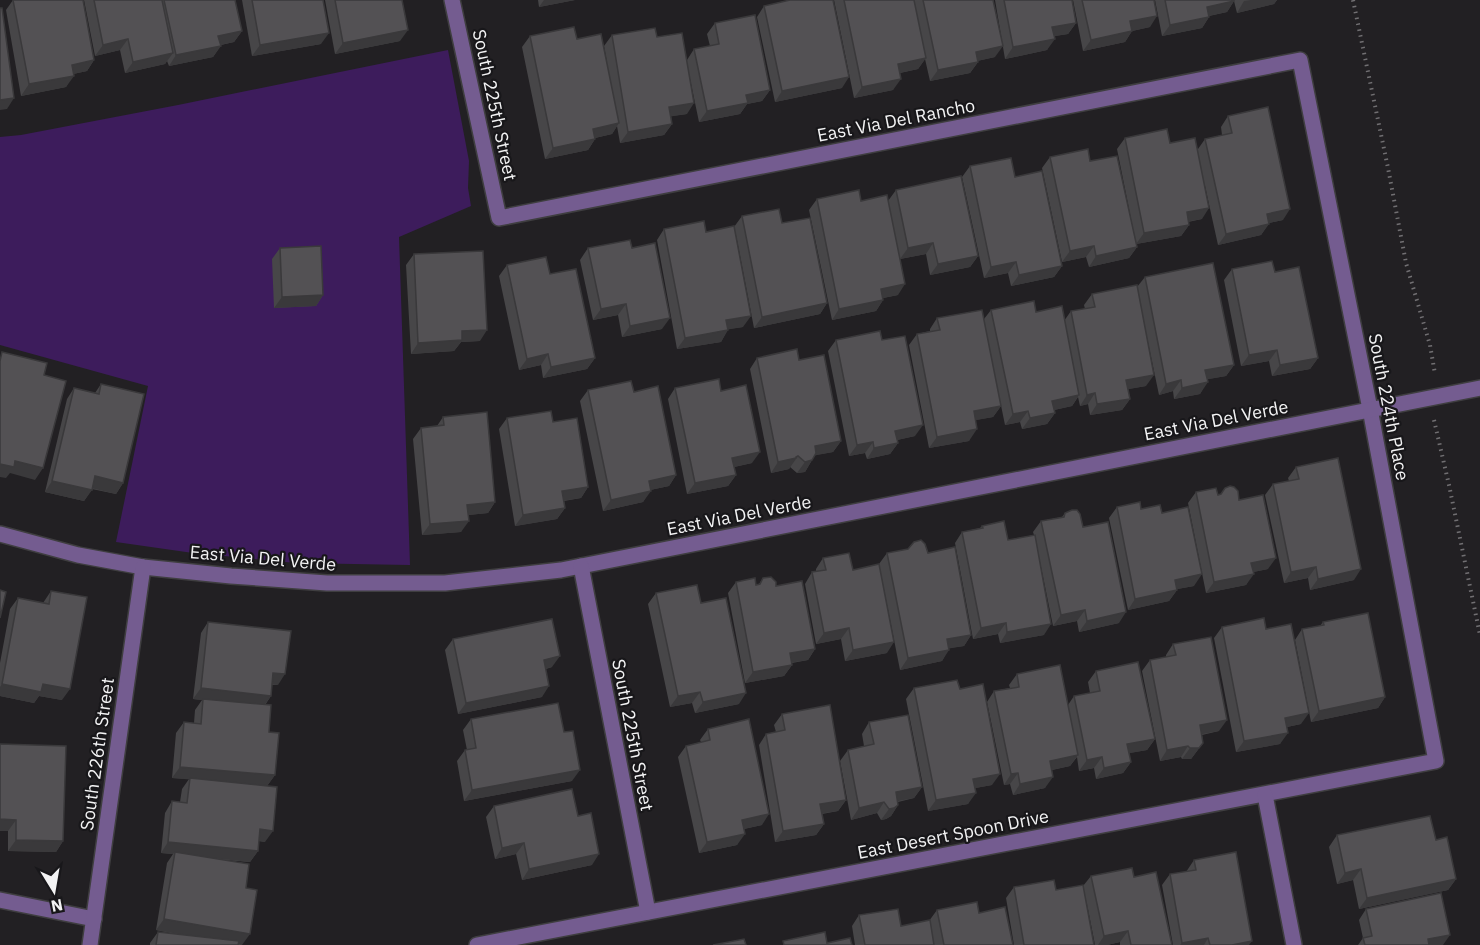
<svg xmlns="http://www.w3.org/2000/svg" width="1480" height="945" viewBox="0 0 1480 945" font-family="'IBM Plex Sans',sans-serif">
<rect width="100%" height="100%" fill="#222023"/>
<polygon fill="#3d1c5c" points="448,50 469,161 468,188 471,206 399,237 410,565 296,563 193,553 116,542 148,386 0,345 0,137 21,135 178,105"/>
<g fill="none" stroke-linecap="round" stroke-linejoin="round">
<defs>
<g id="street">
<polyline points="452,0 499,218 1300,60 1370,409 1436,761 477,945"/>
<polyline points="0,534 78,555 143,567 231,576 327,583 445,583 561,570 1480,388"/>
<polyline points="581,566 648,912"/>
<polyline points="1265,795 1294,945"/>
<polyline points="0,900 94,919"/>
<polyline points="90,945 143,567"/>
</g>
</defs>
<use href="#street" stroke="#3f3e40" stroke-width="18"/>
<g stroke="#716f72" stroke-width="4" stroke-dasharray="1.5 4.5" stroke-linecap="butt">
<polyline points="1353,0 1388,168 1406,263 1430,345 1435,374"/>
<polyline points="1434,420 1449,485 1480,635"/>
</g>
<use href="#street" stroke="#745c90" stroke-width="15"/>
</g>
<g fill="#474648">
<polygon points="13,0 83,0 94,60 87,71 73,74 66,87 21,96 6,10"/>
<polygon points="84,0 235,0 242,31 234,42 221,45 213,57 169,66 167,61 165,64 125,73 120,50 95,56"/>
<polygon points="242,0 323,0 321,44 252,56"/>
<polygon points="325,0 402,0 400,41 335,54"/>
<polygon points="538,0 575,0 539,7"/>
<polygon points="834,0 993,0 995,57 977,61 978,62 970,73 930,81 925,59 918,69 900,73 893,90 854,98"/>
<polygon points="995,0 1072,0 1076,23 1068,34 1054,36 1047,50 1005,59"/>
<polygon points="1073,0 1154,0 1150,27 1132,31 1125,42 1083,51"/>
<polygon points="1155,0 1277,0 1274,4 1237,13 1234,1 1227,12 1209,16 1209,17 1202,28 1162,36"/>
<polygon points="764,6 842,88 775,102 757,17"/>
<polygon points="715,23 770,90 762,101 747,104 740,114 699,122 689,74 687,114 671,116 672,124 664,135 620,143 617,126 612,134 595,138 595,139 588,150 545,159 522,47 530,36 577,39 607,62 604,46 612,35 657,37 687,60 694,49 710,46 707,34"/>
<polygon points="1228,116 1283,220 1269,223 1261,235 1218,245 1205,186 1202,219 1188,222 1189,225 1181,236 1136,244 1117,149 1125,138 1170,143 1198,149 1205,139 1222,135 1221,127"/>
<polygon points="1050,157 1090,161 1137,247 1129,258 1089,267 1086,257 1062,262 1042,168"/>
<polygon points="970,166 1015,177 1062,266 1054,277 1011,286 1008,273 984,278 962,177"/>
<polygon points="896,190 978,256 970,267 930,275 926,254 900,259 898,295 883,298 883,300 876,311 832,320 809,210 817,199 888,201"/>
<polygon points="742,216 782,223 827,303 820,314 754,328 736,235 743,327 728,329 721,342 677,349 657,240 664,229 706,232 734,227"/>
<polygon points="280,248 323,295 316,306 274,308 272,259"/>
<polygon points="588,248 632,248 662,329 622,337 618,315 593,320 580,260"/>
<polygon points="414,254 480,341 461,342 454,351 411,354 406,265"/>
<polygon points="507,265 550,274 595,358 587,369 543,378 541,365 519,370 499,276"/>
<polygon points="1232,269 1275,272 1318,358 1310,369 1272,376 1269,361 1241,366 1224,280"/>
<polygon points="1145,277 1234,365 1226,376 1208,379 1200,394 1174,399 1173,391 1159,395 1145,328 1146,386 1128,389 1130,399 1122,410 1090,415 1088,404 1080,406 1078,397 1072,406 1054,410 1055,413 1047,424 1022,429 1020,422 1005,425 995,376 1001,406 993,417 975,420 969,441 929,448 909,345 917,334 930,331 930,329 937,318 984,319 991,310 1036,312 1064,321 1071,311 1085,309 1084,305 1092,294 1137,287"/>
<polygon points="836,340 882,340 915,436 897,440 898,443 890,454 867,459 865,453 849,456 828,351"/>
<polygon points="757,358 799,360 841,441 833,452 815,455 805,472 797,473 790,467 789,469 771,473 750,369"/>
<polygon points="101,384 123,483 116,494 92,489 84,501 45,492 67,399 74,388 95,393"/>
<polygon points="675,388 721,391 752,463 734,467 736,475 728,486 687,494 668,399"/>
<polygon points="588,390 634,392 676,475 669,486 650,490 643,502 603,511 580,401"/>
<polygon points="443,417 495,502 488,513 468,515 461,532 422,535 413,439 421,428 437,426"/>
<polygon points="507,418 553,422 588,487 581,498 564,501 565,508 557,519 515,526 499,429"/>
<polygon points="1296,467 1354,580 1310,590 1308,578 1284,583 1265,495 1273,484 1289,481 1288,478"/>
<polygon points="1196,492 1218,495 1239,500 1268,569 1253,572 1246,585 1206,593 1188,503"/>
<polygon points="1117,507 1141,509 1162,513 1194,586 1177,589 1177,590 1169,601 1128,610 1109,518"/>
<polygon points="1065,513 1083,527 1119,623 1079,632 1077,621 1053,626 1040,562 1044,635 1000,643 998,634 973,639 955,543 962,532 980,528 982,526 1008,540 1034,535 1033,532 1041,521 1062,517"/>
<polygon points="887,553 928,553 971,635 964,646 949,648 942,661 900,670 879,564"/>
<polygon points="823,558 853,570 887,653 845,661 841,639 816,644 805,584 812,572 816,572 816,569"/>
<polygon points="763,578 776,586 815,649 808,660 792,663 792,665 784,676 745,683 728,593 736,582 756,585 759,584"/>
<polygon points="51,591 62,700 39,696 34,703 0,696 0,663 10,609 18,598 43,603"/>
<polygon points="656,593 701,603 739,704 695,713 692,703 670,707 648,604"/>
<polygon points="208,622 278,685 272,685 271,696 265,705 275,775 267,786 265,842 259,841 258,851 250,862 225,860 246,888 242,945 150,945 150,943 158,932 175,934 156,930 167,863 173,854 161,853 165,813 172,801 180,802 182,789 189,779 172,778 176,733 184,722 194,723 195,710 202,700 193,699 201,633"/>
<polygon points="1323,622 1385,697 1378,708 1311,722 1295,640 1302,629 1320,626"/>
<polygon points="1222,627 1266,629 1301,724 1287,727 1280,744 1236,752 1214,638"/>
<polygon points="453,639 552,667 546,669 542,697 458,714 445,650"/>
<polygon points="1173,644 1219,731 1202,735 1203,743 1191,759 1182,759 1181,757 1160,761 1142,671 1150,660 1166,657 1166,655"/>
<polygon points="1096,671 1155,739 1147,750 1129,753 1131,762 1123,773 1096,779 1094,768 1079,771 1077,757 1070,766 1052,770 1045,788 1013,795 1010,784 1004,785 987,702 994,691 1010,688 1009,685 1017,674 1068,705 1074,696 1090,693 1088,682"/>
<polygon points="914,688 960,689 992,785 975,788 968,804 928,811 906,699"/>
<polygon points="782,714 846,800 838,811 822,814 824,824 816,835 775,842 759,745 766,734 776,732 774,725"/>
<polygon points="471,719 564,732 572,781 464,801 457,761 465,750 467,750 463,730"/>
<polygon points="869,722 922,787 914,798 898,802 898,805 891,816 886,819 881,820 877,813 851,820 840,761 848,750 864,746 862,734"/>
<polygon points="708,729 762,825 744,829 737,845 699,853 678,757 686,746 701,742 700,740"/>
<polygon points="0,744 63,841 56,852 8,851 8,831 0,831"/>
<polygon points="494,806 578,816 592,865 522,880 516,854 495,859 486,817"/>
<polygon points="1337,835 1436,840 1456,879 1448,890 1359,909 1353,880 1337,884 1329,847"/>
<polygon points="1194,860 1249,945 1173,945 1162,885 1170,874 1186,872"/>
<polygon points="1091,876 1134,877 1172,945 1120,945 1120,942 1107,945 1095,945 1086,899 1094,945 1014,945 1006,898 1014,887 1056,890 1083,886"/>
<polygon points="1366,909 1443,945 1358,945 1363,938 1359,920"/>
<polygon points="937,910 979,913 1013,945 855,945 852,926 859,915 901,926 929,921"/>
</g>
<g fill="#3a393b">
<polygon points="544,0 575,0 539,7"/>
<polygon points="1251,0 1277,0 1274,4 1237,13 1244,1"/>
<polygon points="1234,1 1227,12 1199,18 1207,7"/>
<polygon points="1157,16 1150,27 1123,33 1130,21"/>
<polygon points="1209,17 1202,28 1162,36 1170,25"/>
<polygon points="1076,23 1068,34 1044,38 1052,27"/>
<polygon points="408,30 400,41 335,54 343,43"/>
<polygon points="242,31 234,42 211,47 218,36"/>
<polygon points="1132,31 1125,42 1083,51 1091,40"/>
<polygon points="329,33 321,44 252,56 260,45"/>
<polygon points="128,39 120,50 95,56 103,45"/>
<polygon points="1055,39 1047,50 1005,59 1013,47"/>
<polygon points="221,46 213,57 169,66 176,55"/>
<polygon points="1003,46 995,57 968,63 976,52"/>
<polygon points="173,53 165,64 125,73 133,62"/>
<polygon points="926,58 918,69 890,75 898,64"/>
<polygon points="94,60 87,71 64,76 72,65"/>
<polygon points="978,62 970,73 930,81 938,70"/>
<polygon points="74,76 66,87 21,96 29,84"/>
<polygon points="849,77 842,88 775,102 782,91"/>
<polygon points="901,79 893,90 854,98 862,87"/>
<polygon points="770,90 762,101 747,104 740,114 699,122 707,111 746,95"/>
<polygon points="14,98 7,109 0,110 0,100"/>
<polygon points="694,103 687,114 661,118 669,107"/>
<polygon points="619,123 612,134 586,140 593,129"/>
<polygon points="672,124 664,135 620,143 628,132"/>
<polygon points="595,139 588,150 545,159 553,148"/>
<polygon points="1209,208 1202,219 1179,223 1187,212"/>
<polygon points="1290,209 1283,220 1259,225 1267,214"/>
<polygon points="1269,224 1261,235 1218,245 1226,234"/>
<polygon points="1189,225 1181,236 1136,244 1144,233"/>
<polygon points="933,243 926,254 900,259 908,248"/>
<polygon points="1094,246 1086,257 1062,262 1070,251"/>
<polygon points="1137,247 1129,258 1089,267 1096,256"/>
<polygon points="978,256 970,267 930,275 938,264"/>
<polygon points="1016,262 1008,273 984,278 991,267"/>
<polygon points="1062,266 1054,277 1011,286 1019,275"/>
<polygon points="905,284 898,295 873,300 881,289"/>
<polygon points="323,295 316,306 274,308 282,297"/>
<polygon points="883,300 876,311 832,320 839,309"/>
<polygon points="827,303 820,314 754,328 762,317"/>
<polygon points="626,304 618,315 593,320 601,309"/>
<polygon points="751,316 743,327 719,331 726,320"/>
<polygon points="670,318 662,329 622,337 630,326"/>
<polygon points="487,330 480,341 461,342 454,351 411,354 418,343 462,331"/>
<polygon points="728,330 721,342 677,349 685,338"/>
<polygon points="1277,350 1269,361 1241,366 1249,355"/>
<polygon points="548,354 541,365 519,370 527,359"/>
<polygon points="595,358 587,369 543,378 551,367"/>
<polygon points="1318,358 1310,369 1272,376 1280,365"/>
<polygon points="1234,365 1226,376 1198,381 1205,370"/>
<polygon points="1154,375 1146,386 1118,391 1126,380"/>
<polygon points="1181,380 1173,391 1159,395 1166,384"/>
<polygon points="1208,382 1200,394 1174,399 1182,388"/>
<polygon points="1095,393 1088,404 1080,406 1087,395"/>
<polygon points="1079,395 1072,406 1045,412 1052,401"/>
<polygon points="1130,399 1122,410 1090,415 1097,404"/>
<polygon points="1001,406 993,417 966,422 974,411"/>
<polygon points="1028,411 1020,422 1005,425 1013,414"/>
<polygon points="1055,413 1047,424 1022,429 1030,418"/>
<polygon points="923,425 915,436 888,442 895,431"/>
<polygon points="977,429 969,441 929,448 937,437"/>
<polygon points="841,441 833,452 807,457 815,446"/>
<polygon points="873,442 865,453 849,456 857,445"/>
<polygon points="898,443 890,454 867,459 874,448"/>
<polygon points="760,452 752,463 725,469 732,458"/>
<polygon points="798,456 789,469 771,473 778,462"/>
<polygon points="812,460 805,472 797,473 805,462"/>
<polygon points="15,461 43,468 35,480 10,473 6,478 0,477 0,464"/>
<polygon points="676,475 669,486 641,492 649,481"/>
<polygon points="736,475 728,486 687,494 695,483"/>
<polygon points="95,476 123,483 116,494 87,487"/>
<polygon points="52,481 92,490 84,501 45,492"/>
<polygon points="588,487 581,498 554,502 562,491"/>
<polygon points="651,491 643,502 603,511 611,500"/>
<polygon points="495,502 488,513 459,516 467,505"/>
<polygon points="565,508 557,519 515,526 523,515"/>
<polygon points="469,521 461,532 422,535 430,524"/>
<polygon points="1276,558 1268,569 1244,574 1251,563"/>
<polygon points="1316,567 1308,578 1284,583 1291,572"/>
<polygon points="1361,569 1354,580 1310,590 1318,579"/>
<polygon points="1202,574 1194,586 1167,591 1175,580"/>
<polygon points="1254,574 1246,585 1206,593 1214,582"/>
<polygon points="1177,590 1169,601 1128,610 1135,599"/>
<polygon points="1085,610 1077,621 1053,626 1061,615"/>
<polygon points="1126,612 1119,623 1079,632 1087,621"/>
<polygon points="1006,623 998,634 973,639 981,628"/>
<polygon points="1051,624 1044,635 1000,643 1007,632"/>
<polygon points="849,628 841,639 816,644 824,633"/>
<polygon points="971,635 964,646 940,650 947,639"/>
<polygon points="894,642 887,653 845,661 853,650"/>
<polygon points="815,649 808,660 782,664 790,653"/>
<polygon points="949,650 942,661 900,670 908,658"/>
<polygon points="560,656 552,667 536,671 544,660"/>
<polygon points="792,665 784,676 745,683 753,672"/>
<polygon points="273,673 285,674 278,685 265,684"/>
<polygon points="2,684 43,684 70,689 62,700 39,696 34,703 0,696 0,687"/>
<polygon points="549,686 542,697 458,714 466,703"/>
<polygon points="201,688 271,696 263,707 193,699"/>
<polygon points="700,692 692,703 670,707 678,696"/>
<polygon points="746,693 739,704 695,713 703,702"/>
<polygon points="1385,697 1378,708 1311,722 1319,711"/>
<polygon points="1309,713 1301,724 1277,729 1285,718"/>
<polygon points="1227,720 1219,731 1192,736 1200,725"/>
<polygon points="1288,733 1280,744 1236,752 1244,741"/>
<polygon points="1155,739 1147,750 1119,755 1127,744"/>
<polygon points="1203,743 1191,759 1182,759 1190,748"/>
<polygon points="1188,746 1181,757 1160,761 1167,750"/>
<polygon points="1078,755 1070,766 1042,772 1050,761"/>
<polygon points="1102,757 1094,768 1079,771 1087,760"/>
<polygon points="1131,762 1123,773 1096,779 1104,768"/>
<polygon points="180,767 275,775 267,786 172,778"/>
<polygon points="580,770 572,781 464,801 472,790"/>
<polygon points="1018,773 1010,784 1004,785 1011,774"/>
<polygon points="1000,774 992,785 965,790 973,779"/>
<polygon points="1053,777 1045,788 1013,795 1020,784"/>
<polygon points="922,787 914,798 888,803 896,792"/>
<polygon points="976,793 968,804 928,811 936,800"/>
<polygon points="846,800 838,811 812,815 820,804"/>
<polygon points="884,802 877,813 851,820 859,808"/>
<polygon points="898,805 891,816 886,819 881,820 889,809"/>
<polygon points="769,814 762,825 734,831 742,820"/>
<polygon points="0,819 16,820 8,831 0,831"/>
<polygon points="824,824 816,835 775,842 783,831"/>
<polygon points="260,829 273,831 265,842 253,840"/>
<polygon points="745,834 737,845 699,853 707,842"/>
<polygon points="16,840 63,841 56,852 8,851"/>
<polygon points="168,842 258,851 250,862 175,854 175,852 173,854 161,853"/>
<polygon points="524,843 516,854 495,859 502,848"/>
<polygon points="599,854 592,865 522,880 529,869"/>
<polygon points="1361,869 1353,880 1337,884 1345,873"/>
<polygon points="1456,879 1448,890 1359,909 1367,898"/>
<polygon points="164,919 250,934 242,945 156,930"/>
<polygon points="1128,931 1120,942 1107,945 1098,945 1104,936"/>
<polygon points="1450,935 1443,945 1424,945 1428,939"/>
<polygon points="1208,938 1204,945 1180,945 1182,943"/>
<polygon points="1252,941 1249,945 1232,945"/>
</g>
<g fill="#535154" stroke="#3a393b" stroke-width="1.5">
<polygon points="13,0 83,0 94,60 72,65 74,76 29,84"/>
<polygon points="94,0 162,0 173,53 133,62 128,39 103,45"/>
<polygon points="164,0 235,0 242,31 218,36 221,46 176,55"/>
<polygon points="252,0 323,0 329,33 260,45"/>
<polygon points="335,0 402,0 408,30 343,43"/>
<polygon points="790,0 833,0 849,77 782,91 764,6"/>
<polygon points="844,0 914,0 926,58 898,64 901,79 862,87"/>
<polygon points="923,0 993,0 1003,46 976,52 978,62 938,70"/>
<polygon points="1004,0 1072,0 1076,23 1052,27 1055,39 1013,47"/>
<polygon points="1082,0 1154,0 1157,16 1130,21 1132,31 1091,40"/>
<polygon points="1165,0 1234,0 1234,1 1207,7 1209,17 1170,25"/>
<polygon points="0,8 2,8 14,98 0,100"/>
<polygon points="755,15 770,90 746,95 748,103 707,111 694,49 719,44 715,23"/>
<polygon points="574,27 577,39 601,34 619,123 593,129 595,139 553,148 530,36"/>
<polygon points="655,28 657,37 682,33 694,103 669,107 672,124 628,132 612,35"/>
<polygon points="1268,107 1290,209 1267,214 1269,224 1226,234 1205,139 1232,133 1228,116"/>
<polygon points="1167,129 1170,143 1195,138 1209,208 1187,212 1189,225 1144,233 1125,138"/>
<polygon points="1088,149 1090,161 1117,156 1137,247 1096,256 1094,246 1070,251 1050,157"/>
<polygon points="1011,158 1015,177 1042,171 1062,266 1019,275 1016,262 991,267 970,166"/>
<polygon points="961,176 978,256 938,264 933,243 908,248 896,190"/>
<polygon points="859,190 861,201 887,195 905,284 881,289 883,300 839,309 817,199"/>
<polygon points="779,209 782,223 810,218 827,303 762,317 742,216"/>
<polygon points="704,221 706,232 734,226 751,316 726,320 728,330 685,338 664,229"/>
<polygon points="630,240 632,248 655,243 670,318 630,326 626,304 601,309 588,248"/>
<polygon points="321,246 323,295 282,297 280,248"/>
<polygon points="483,251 487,330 462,331 462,340 418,343 414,254"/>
<polygon points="546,257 550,274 576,269 595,358 551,367 548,354 527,359 507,265"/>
<polygon points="1272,261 1275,272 1299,267 1318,358 1280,365 1277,350 1249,355 1232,269"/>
<polygon points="1213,263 1234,365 1205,370 1208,382 1182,388 1181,380 1166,384 1145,277"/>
<polygon points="1137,285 1154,375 1126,380 1130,399 1097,404 1095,393 1087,395 1071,311 1095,307 1092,294"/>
<polygon points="1034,301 1036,312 1062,306 1079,395 1052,401 1055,413 1030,418 1028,411 1013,414 991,310"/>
<polygon points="982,310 1001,406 974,411 977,429 937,437 917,334 940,330 937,318"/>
<polygon points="880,331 882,340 905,336 923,425 895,431 898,443 874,448 873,442 857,445 836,340"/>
<polygon points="797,349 799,360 824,355 841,441 815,446 816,453 812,460 805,462 798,456 796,457 796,458 778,462 757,358"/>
<polygon points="2,352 47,363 44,375 66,381 43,468 15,461 14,467 0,464 0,361"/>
<polygon points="719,379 721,391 746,385 760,452 732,458 736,475 695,483 675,388"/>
<polygon points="631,381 634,392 658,386 676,475 649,481 651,491 611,500 588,390"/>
<polygon points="101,384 144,394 123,483 95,476 92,490 52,481 74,388 99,394"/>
<polygon points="551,411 553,422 577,418 588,487 562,491 565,508 523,515 507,418"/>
<polygon points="487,412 495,502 467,505 469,521 430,524 421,428 444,425 443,417"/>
<polygon points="1338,458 1361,569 1318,579 1316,567 1291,572 1273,484 1299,479 1296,467"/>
<polygon points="1230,486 1234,487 1238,491 1239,500 1263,495 1276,558 1251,563 1254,574 1214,582 1196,492 1216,488 1218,495 1221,494 1225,488"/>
<polygon points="1140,502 1141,509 1160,505 1162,513 1188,507 1202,574 1175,580 1177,590 1135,599 1117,507"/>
<polygon points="1072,510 1077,510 1080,514 1083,527 1108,522 1126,612 1087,621 1085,610 1061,615 1041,521 1064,517 1065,513"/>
<polygon points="1004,521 1008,540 1035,535 1051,624 1007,632 1006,623 981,628 962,532 983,528 982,526"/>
<polygon points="921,540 925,544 928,553 955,547 971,635 947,639 949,650 908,658 887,553 908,549 914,542"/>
<polygon points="849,553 853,570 879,564 894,642 853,650 849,628 824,633 812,572 826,570 823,558"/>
<polygon points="771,577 776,582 776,586 802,581 815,649 790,653 792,665 753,672 736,582 755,578 756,585 760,584 763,578"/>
<polygon points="697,585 701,603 726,598 746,693 703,702 700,692 678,696 656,593"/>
<polygon points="0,590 6,592 0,618"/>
<polygon points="51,591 87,597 70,689 43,684 41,692 2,684 18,598 49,604"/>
<polygon points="1368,613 1385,697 1319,711 1302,629 1324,625 1323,622"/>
<polygon points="1264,618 1266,629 1291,624 1309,713 1285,718 1288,733 1244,741 1222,627"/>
<polygon points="552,619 560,656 544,660 549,686 466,703 453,639"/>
<polygon points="208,622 291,631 285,674 273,673 271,696 201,688"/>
<polygon points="1211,637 1227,720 1200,725 1203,743 1199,748 1190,748 1188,746 1167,750 1150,660 1176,655 1173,644"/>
<polygon points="1138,662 1155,739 1127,744 1131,762 1104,768 1102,757 1087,760 1074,696 1100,691 1096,671"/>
<polygon points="1060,665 1078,755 1050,761 1053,777 1020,784 1018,773 1011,774 994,691 1019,687 1017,674"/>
<polygon points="957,680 960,689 983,684 1000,774 973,779 976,793 936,800 914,688"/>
<polygon points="203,699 271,705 269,732 279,733 275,775 180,767 184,722 201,724"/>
<polygon points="558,703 564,732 573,731 580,770 472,790 465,750 476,748 471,719"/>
<polygon points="830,705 846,800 820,804 824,824 783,831 766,734 785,730 782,714"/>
<polygon points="908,715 922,787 896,792 898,805 894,808 889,809 884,802 859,808 848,750 874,744 869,722"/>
<polygon points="749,719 769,814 742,820 745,834 707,842 686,746 710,740 708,729"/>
<polygon points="0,744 66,746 63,841 16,840 16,820 0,819"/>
<polygon points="190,778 277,787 273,831 260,829 258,851 168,842 172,801 187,803"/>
<polygon points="572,789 578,816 591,813 599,854 529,869 524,843 502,848 494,806"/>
<polygon points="1430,816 1436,840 1447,837 1456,879 1367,898 1361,869 1345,873 1337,835"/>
<polygon points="175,852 249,864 246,888 257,890 250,934 164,919"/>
<polygon points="1236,852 1252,941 1232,945 1210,945 1208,938 1182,943 1170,874 1196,870 1194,860"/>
<polygon points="1132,868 1134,877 1156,872 1172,945 1131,945 1128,931 1104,936 1091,876"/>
<polygon points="1054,880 1056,890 1083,885 1094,945 1024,945 1014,887"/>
<polygon points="1441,893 1450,935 1428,939 1429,945 1365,945 1363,938 1372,936 1366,909"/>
<polygon points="977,902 979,913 1005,907 1013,945 944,945 937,910"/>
<polygon points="898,909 901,926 930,920 934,945 865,945 859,915"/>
<polygon points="158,932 239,941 238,945 156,945"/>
<polygon points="825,932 827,943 850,938 852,945 784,945 783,941"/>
<polygon points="744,939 746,945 713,945"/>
</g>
<g text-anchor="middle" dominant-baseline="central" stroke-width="4.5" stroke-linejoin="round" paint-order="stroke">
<g font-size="18" fill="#f3f3f4" stroke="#18171a">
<text transform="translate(495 105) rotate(78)">South 225th Street</text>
<text transform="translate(896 120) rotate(-11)">East Via Del Rancho</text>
<text transform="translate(1389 407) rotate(79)">South 224th Place</text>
<text transform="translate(1216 420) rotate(-11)">East Via Del Verde</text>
<text transform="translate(739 515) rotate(-11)">East Via Del Verde</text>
<text transform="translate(263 558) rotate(5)">East Via Del Verde</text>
<text transform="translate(633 735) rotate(79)">South 225th Street</text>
<text transform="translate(97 754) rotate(-82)">South 226th Street</text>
<text transform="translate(953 834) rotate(-11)">East Desert Spoon Drive</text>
</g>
</g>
<g transform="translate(54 891) rotate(169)" stroke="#18171a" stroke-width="4.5" paint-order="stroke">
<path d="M0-4.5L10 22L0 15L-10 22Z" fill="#f3f3f4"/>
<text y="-9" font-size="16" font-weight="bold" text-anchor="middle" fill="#f3f3f4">N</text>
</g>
</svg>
